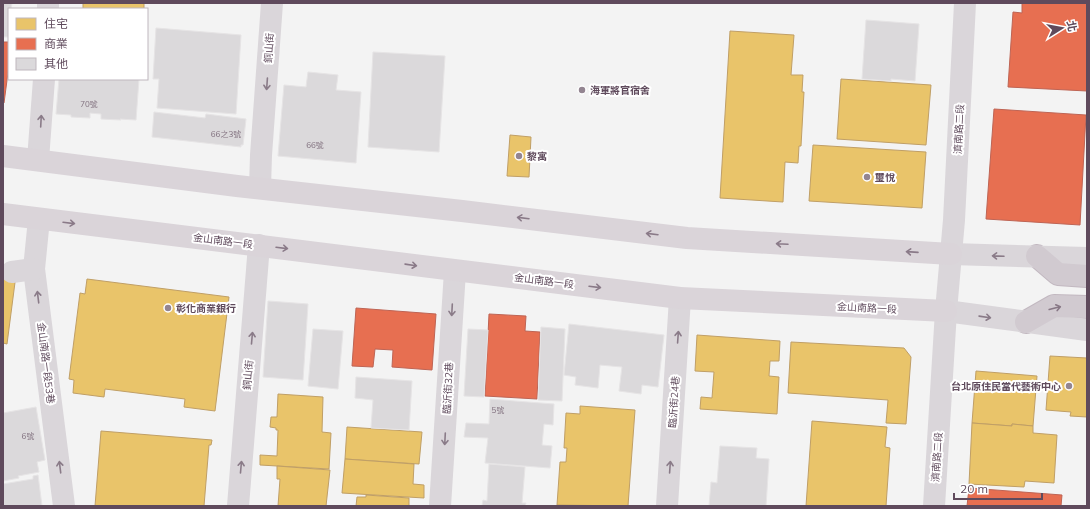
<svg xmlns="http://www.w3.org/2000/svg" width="1090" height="509" viewBox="0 0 1090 509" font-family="Mulish,'Noto Sans TC',sans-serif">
<rect width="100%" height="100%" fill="#f3f3f3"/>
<g fill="#e9c46a" stroke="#c09f66">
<rect x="83" y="3" width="61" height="6"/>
<polygon points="730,31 794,35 791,75 803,75 802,92 804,92 801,146 799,146 798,163 785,162 783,202 720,198"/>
<polygon points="841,79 931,85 926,145 837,139"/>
<polygon points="510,135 531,137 529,177 507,176"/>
<polygon points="813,145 926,152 922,208 809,201"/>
<polygon points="3,265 17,267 7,344 3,343"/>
<polygon points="87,279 229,297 215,411 184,407 185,399 105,389 104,397 73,393 74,380 69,379 80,293 85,294"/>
<polygon points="697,335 780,341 779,361 770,361 769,376 779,377 777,414 700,409 701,397 712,398 714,372 695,371"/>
<polygon points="791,342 904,348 911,357 906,424 886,423 888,400 788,393"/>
<polygon points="1050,356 1087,358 1087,417 1070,416 1071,412 1046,410"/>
<polygon points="976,371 1037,376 1033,426 1012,424 1012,426 972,423"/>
<polygon points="278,394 323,397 322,432 331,433 329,469 260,465 260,455 277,456 278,430 276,430 276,428 270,427 271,417 277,417"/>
<polygon points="580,406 635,410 628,506 557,505 560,462 566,462 567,448 564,448 566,413 580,414"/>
<polygon points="812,421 887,427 885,447 890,448 886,506 806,506"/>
<polygon points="972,423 1012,426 1012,424 1033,426 1033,433 1057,435 1054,483 1025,481 1024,487 969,484"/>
<polygon points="347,427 422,432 419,464 345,459"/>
<polygon points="101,431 212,440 211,445 209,445 204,506 95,506"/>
<polygon points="345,459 414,464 413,484 424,485 424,498 342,493"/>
<polygon points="277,466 330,470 326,506 278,506 280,479 277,479"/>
<polygon points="366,495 409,498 409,506 356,506 357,497 366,497"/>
</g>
<g fill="#e76f51" stroke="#be6454">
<polygon points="1022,3 1087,3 1087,91 1008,87 1013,12 1022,13"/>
<polygon points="3,42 9,42 9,65 4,103 3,103"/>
<polygon points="994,109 1086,115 1080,225 986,219"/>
<polygon points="356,308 436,314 432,370 392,367 393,350 375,349 373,367 352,366"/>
<polygon points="489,314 526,316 525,331 540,332 537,399 485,396"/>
<polygon points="969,488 1062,495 1061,506 967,506"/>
</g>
<g fill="#dbd9db" stroke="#e6e4e5">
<polygon points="3,3 12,3 11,9 9,9 9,37 3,37"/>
<polygon points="866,20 919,24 915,81 891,79 891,81 862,79"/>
<polygon points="156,28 241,35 236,114 157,108 159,79 153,79"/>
<polygon points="373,52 445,56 439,152 368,147"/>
<polygon points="308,72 338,75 336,90 361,92 356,163 278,156 284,85 306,87"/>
<polygon points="59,79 139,79 136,120 120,119 121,120 101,119 101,114 90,113 90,118 71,117 71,115 56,114"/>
<polygon points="154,112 205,118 206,114 246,119 243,145 241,145 241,147 152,137"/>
<polygon points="268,301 308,304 303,380 263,377"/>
<polygon points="569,324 664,335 658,387 642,385 641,394 619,391 622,367 600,365 598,388 575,385 576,377 564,375"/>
<polygon points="541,327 565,329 562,401 538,400"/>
<polygon points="313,329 343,331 338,389 308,386"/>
<polygon points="468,329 488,330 484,397 464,396"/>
<polygon points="356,377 412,381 409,430 371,428 373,400 355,398"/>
<polygon points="490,399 554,404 553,425 544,424 542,445 552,446 550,468 485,463 488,438 464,437 466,423 489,424"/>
<polygon points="36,407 45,460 37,462 39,472 18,476 19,478 3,481 3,413"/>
<polygon points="720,446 757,448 756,458 769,459 766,506 709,506 711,482 717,483"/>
<polygon points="489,464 525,467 522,503 526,503 525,506 482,506 483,500 487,501"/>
<polygon points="38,475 42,506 3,506 3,484 33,479 33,476"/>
</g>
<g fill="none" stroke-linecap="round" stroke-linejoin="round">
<defs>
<g id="trunk">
<polyline points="1037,256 1058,274 1087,276"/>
<polyline points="1026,322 1054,306 1087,307"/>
</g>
</defs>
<use href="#trunk" stroke="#c2b8c0" stroke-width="24"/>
<g stroke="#dad6da" stroke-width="22">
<polyline points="48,9 48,3"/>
<polyline points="38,160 44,79"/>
<polyline points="260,188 261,155 272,3"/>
<polyline points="39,219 34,269 64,506"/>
<polyline points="12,272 34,269"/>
<polyline points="238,506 259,245"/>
<polyline points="440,506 455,271"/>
<polyline points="667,506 680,298"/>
</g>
<g stroke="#dad6da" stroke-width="22">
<polyline points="951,254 1087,258"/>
<polyline points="946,311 1087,330"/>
<polyline points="934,506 946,311 954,220 965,3"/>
</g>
<g stroke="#dad4d9" stroke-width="22">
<polyline points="3,156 237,186 462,211 687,238 951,254"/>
<polyline points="3,214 680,298 946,311"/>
</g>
<use href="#trunk" stroke="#d1cad0" stroke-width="22"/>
</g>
<defs><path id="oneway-shaft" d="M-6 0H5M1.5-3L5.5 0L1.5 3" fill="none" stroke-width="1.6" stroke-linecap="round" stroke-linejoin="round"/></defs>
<g stroke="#8a7b88">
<use href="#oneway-shaft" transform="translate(267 84) rotate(94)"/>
<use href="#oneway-shaft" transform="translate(41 121) rotate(-87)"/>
<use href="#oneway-shaft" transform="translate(998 256) rotate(-178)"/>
<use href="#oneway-shaft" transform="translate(38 297) rotate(-97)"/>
<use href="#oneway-shaft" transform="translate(452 310) rotate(93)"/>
<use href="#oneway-shaft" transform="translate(985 317) rotate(8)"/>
<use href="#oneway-shaft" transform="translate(678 337) rotate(-86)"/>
<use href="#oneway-shaft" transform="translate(252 338) rotate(-85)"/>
<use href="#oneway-shaft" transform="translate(445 439) rotate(93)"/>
<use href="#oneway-shaft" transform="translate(60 467) rotate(-97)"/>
<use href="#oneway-shaft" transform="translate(241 467) rotate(-85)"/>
<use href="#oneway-shaft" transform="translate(670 467) rotate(-86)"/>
</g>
<g stroke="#8a7a88">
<use href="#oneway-shaft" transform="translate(523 218) rotate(-173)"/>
<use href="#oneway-shaft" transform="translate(69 223) rotate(7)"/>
<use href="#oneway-shaft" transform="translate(652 234) rotate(-173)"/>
<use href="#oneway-shaft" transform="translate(782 244) rotate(-177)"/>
<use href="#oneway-shaft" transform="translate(282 248) rotate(7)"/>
<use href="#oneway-shaft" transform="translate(912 252) rotate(-176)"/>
<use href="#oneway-shaft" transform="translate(411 265) rotate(8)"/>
<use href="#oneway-shaft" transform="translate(595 287) rotate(7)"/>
</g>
<use stroke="#877785" href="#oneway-shaft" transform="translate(1055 308) rotate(-14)"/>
<g fill="#938591" stroke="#fff" stroke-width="1.5">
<circle cx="582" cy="90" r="4"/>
<circle cx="519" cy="156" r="4"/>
<circle cx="867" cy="177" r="4"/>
<circle cx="168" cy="308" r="4"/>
<circle cx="1069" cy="386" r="4"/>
</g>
<g text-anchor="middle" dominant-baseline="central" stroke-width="4" stroke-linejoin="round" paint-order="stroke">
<g font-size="8" fill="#80707e">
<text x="89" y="104">70號</text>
<text x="226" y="134">66之3號</text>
<text x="315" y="145">66號</text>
<text x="498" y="410">5號</text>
<text x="28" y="436">6號</text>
</g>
<g font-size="10" fill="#5f4a5c" stroke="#fff">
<text transform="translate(269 48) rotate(-86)">銅山街</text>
<text transform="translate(959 129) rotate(-87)">濟南路二段</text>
<text transform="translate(223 241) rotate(7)">金山南路一段</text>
<text transform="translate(544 281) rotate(7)">金山南路一段</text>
<text transform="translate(867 308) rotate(3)">金山南路一段</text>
<text transform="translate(46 363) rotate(83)">金山南路一段53巷</text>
<text transform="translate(248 375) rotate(-85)">銅山街</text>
<text transform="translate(448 388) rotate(-87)">臨沂街32巷</text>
<text transform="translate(674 402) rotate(-86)">臨沂街24巷</text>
<text transform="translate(937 457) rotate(-86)">濟南路二段</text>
</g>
<g font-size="10" font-weight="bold" fill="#5f4a5c" stroke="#fff" text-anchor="start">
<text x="590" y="90">海軍將官宿舍</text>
<text x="527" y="156">黎寓</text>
<text x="875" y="177">璽悅</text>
<text x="176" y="308">彰化商業銀行</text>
<text x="1061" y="386" text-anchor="end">台北原住民當代藝術中心</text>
</g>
</g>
<rect width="1090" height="509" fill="none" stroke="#5f4a5c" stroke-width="8"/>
<rect x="8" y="8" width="140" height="72" fill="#ffffff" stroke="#bfb7be"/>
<rect x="16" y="18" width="20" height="12" fill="#e9c46a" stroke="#bfb7be"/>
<text x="44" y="28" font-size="12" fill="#5f4a5c">住宅</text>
<rect x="16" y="38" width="20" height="12" fill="#e76f51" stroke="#bfb7be"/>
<text x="44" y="48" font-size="12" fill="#5f4a5c">商業</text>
<rect x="16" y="58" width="20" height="12" fill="#dbd9db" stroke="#bfb7be"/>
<text x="44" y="68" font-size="12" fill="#5f4a5c">其他</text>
<g transform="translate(1062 28) rotate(79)" stroke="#ffffff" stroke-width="3" paint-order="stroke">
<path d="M0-3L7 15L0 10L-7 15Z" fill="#5f4a5c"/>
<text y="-6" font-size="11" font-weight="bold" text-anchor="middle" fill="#5f4a5c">北</text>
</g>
<path d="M954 493v6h88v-6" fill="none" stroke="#5f4a5c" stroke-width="2"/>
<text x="960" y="493" font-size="12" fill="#5f4a5c" stroke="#ffffff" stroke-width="3" paint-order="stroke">20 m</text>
</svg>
